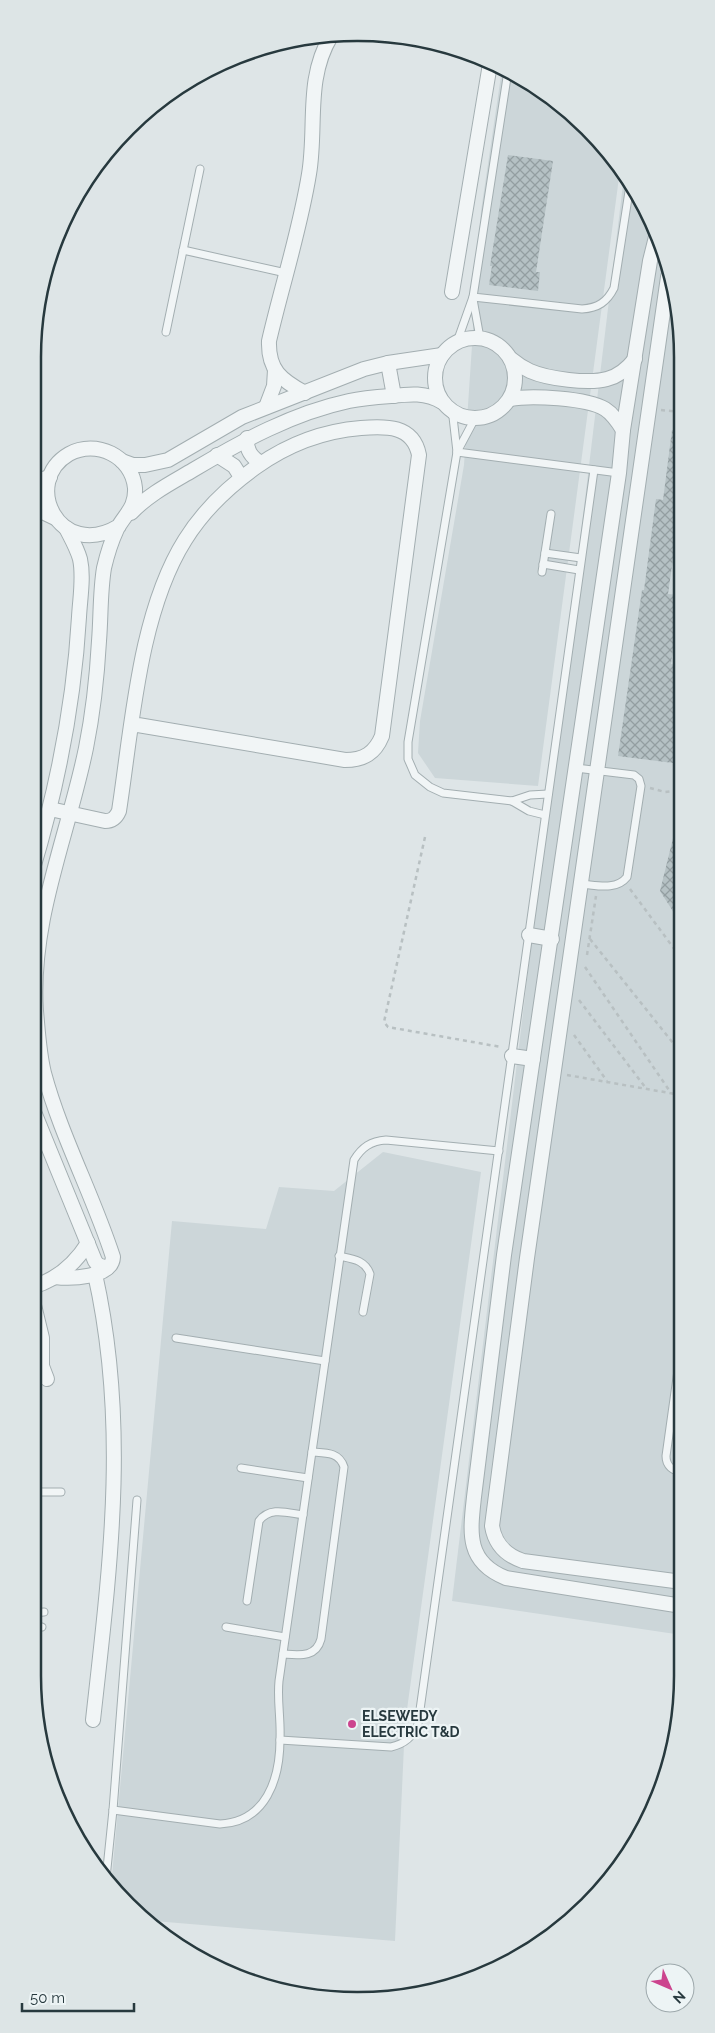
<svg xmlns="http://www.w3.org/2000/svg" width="715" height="2033" viewBox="0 0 715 2033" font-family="Raleway,sans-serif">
<defs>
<pattern id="building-cross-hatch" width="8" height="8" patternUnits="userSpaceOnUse" patternTransform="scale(1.25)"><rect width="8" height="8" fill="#b5c1c4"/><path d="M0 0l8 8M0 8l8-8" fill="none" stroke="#939ea1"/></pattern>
</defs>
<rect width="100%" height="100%" fill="#dee5e7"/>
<g fill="#ccd6d9">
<polygon points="502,69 520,76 602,143 620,170 538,786 435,778 418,753 420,721 464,465 481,211"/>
<polygon points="624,176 649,214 680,315 682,1635 452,1601"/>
<polygon points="383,1152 481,1172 405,1724 395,1941 154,1921 111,1886 172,1221 266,1229 279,1187 334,1191"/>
</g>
<g fill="url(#building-cross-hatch)">
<polygon points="508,155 553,161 536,272 540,272 538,291 489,285 492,266 490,266"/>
<polygon points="672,430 680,430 680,510 668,594 680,595 671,664 680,666 681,764 618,756 642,590 644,590 656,499 663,500"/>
<polygon points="676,826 681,826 681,924 660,891"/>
</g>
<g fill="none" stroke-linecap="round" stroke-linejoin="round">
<defs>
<g id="lane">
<path d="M 508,71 L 473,297 L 582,309 C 598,308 607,302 614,288 L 630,185"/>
<polyline points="183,250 286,273"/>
<polyline points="473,299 480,338"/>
<polyline points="166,332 200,169"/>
<polyline points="457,342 473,297"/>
<polyline points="447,407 453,417 457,452"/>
<polyline points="477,419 473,422 457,452 408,742 408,759 415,775 430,787 443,793 512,801 530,795 548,794"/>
<polyline points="457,452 619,473"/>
<polyline points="545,553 581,558"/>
<polyline points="543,564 579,570"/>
<polyline points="542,572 551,514"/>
<path d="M 576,768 L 634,775 L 639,779 L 641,786 L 627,877 C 616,891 596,885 581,884"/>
<polyline points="512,801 529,811 545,815"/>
<path d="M 339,1256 C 353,1259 365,1260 370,1274 L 363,1312"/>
<polyline points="176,1338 325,1361"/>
<path d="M 682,1342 L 666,1456 C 666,1466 673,1471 682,1472"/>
<polyline points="241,1468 308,1478"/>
<polyline points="32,1492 61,1492"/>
<path d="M 247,1601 L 259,1521 C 270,1506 288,1513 303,1515"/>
<polyline points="32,1613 44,1612"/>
<polyline points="32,1624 42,1627"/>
<polyline points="226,1627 285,1637"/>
<path d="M 283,1654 C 299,1655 316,1658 321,1639 L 344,1467 C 339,1452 326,1453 312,1452"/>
<path d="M 280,1740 L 391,1747 C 405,1744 413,1737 418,1724 L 594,470"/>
<path d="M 113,1810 L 220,1824 C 266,1822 280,1779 280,1739 C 281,1719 277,1700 279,1681 L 354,1160 C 362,1147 371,1141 386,1140 L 499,1151"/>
<polyline points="106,1878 113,1810 137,1500"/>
</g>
<g id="street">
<path d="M 656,237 L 650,261 L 623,430 L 619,473 L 504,1255 L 474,1497 C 470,1533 466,1562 506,1578 L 682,1606"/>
<path d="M 668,277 L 527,1258 L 492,1526 C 495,1544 505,1555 523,1561 L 682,1582"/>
<polyline points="452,292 490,64"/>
<circle cx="475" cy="378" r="40"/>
<path d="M 511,359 C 517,364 523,368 530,371 C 548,379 589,384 607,379 C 619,376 628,368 635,359"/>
<polyline points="388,363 394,396"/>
<path d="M 305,393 C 281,380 268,370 269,341 C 282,285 300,230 309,174 C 317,127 305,79 331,36"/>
<path d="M 510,399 C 531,395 587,398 605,409 C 613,414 618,422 623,430"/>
<polyline points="266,407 274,386 275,370"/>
<path d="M 247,438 C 246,450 251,457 261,463"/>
<polyline points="217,455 234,466 241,477"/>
<polyline points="122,461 133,465 145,465 168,460 242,417 364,369 388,363 442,355"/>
<polyline points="32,482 50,477"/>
<polyline points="32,507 55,518"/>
<path d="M 131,513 C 149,494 171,483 193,470 C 242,441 293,413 349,401 C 363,398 377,397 391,396 C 409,394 426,392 442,402"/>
<path d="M 50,809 L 105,821 C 112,821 116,818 119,811 C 132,727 139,613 185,540 C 203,511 228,487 256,467 C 287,445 323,431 361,428 C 386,426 413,425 419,455 L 382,736 C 375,753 364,760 345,760 L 132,724"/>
<path d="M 32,872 C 57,789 74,704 79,617 C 80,598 84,577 80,559 C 77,548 71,538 66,528"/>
<polyline points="529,935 552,939"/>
<polyline points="512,1056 533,1059"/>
<polyline points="32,1107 95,1261 98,1265 107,1268"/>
<path d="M 55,1277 C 70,1279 112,1278 113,1257 C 93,1195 61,1136 44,1073 C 39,1053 38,1032 36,1011 C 30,920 68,836 86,748 C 93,713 97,677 99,641 C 101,617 100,592 104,568 C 107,555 111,542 117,529 C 125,514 136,508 135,488 C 132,456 96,439 69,454 C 21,482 59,562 119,526"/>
<path d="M 32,1287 C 56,1280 75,1264 88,1243"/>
<polyline points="32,1297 42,1338 42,1366 47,1379"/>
<path d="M 93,1720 C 110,1567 129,1426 95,1274"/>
</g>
</defs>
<use href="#lane" stroke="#a3aeb1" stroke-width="9"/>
<use href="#street" stroke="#a3aeb1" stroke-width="16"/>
<g stroke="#b8c0c2" stroke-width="2.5" stroke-dasharray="4 4" stroke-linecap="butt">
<polyline points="661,410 680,412"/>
<polyline points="650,788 665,792 681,790"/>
<polyline points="425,837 384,1022 388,1027 501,1047"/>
<polyline points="630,889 681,958"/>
<polyline points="590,939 681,1053"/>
<polyline points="587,955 596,896"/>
<polyline points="585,967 671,1093"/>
<polyline points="579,1000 645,1087"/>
<polyline points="574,1035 607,1081"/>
<polyline points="567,1075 681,1095"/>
</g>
<use href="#lane" stroke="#f1f5f6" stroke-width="7"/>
<use href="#street" stroke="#f1f5f6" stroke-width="14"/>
</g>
<circle fill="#cc448e" stroke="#edf4f5" stroke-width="2" cx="352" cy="1724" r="5"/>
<g text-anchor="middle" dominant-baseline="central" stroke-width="4.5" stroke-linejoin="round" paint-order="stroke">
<g font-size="14" font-weight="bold" fill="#27393e" stroke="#edf4f5" text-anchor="start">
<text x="362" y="1716">ELSEWEDY<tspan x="362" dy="16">ELECTRIC T&amp;D</tspan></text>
</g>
</g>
<path d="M0 0H715V2033H0ZM357 41H358A316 316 0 0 1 674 357V1676A316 316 0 0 1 358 1992H357A316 316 0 0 1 41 1676V357A316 316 0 0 1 357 41Z" fill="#dde5e6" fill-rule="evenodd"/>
<path fill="none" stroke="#27393e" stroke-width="2.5" d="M357 41H358A316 316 0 0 1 674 357V1676A316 316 0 0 1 358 1992H357A316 316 0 0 1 41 1676V357A316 316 0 0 1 357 41Z"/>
<g transform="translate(670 1988) rotate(135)"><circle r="24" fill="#edf4f5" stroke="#9ea9ac"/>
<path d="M0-4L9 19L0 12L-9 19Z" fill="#cc448e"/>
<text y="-8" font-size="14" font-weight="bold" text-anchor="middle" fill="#27393e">N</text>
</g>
<path d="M22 2003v8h112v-8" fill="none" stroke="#27393e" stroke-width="2.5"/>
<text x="30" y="2003" font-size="15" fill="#27393e" stroke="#edf4f5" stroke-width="4" paint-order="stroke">50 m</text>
</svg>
